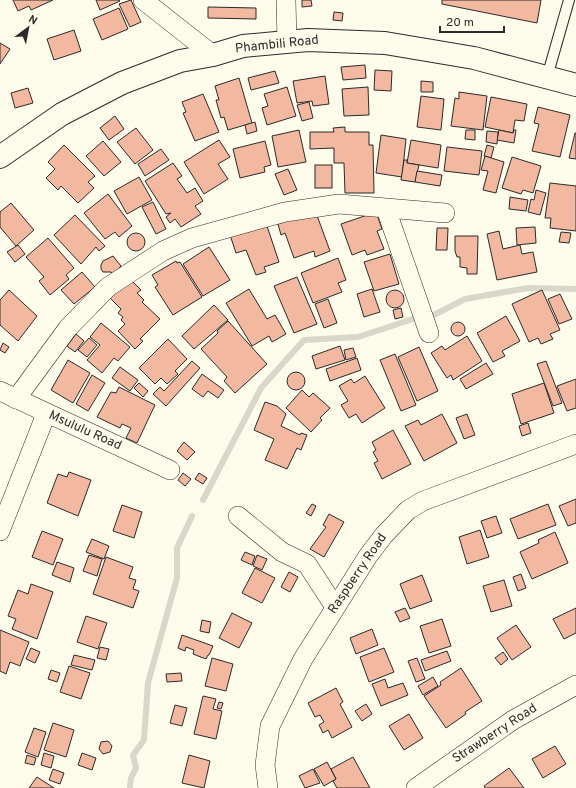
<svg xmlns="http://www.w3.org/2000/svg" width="576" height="788" viewBox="0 0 576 788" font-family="Overpass,sans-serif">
<rect width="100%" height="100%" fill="#fdfbea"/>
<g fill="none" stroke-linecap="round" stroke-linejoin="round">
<g stroke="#d8d7c9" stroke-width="6">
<polyline points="428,318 465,299 528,288 576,289"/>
<polyline points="203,500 261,388 304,340 358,337 413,319"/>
<polyline points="130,788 131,778 136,768 133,755 144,740 148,683 177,578 177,548 192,516"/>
</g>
</g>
<g fill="#f2b8a0" stroke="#2b2b2b">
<polygon points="13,0 53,0 31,10 29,6 18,11"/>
<polygon points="96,0 119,0 120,1 100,10"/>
<polygon points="131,0 141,22 130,27 119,4"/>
<polygon points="302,0 311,0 312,6 302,7"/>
<polygon points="442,0 541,0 537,23 442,4"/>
<polygon points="208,7 256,8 256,19 208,18"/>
<polygon points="119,8 128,29 102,40 93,19"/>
<polygon points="334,12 343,13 342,21 333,20"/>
<polygon points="74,30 81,51 54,60 47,39"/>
<polygon points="0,43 10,49 0,64"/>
<polygon points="365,65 366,78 343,80 341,67"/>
<polygon points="375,70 392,71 391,91 374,90"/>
<polygon points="275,71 279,83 251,90 248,78"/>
<polygon points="325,76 329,104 313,106 312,101 297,103 293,81"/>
<polygon points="239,78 252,123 228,130 224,117 221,118 216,100 219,100 215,86"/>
<polygon points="421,81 433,82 433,92 421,92"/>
<polygon points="287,87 296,116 267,125 262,108 268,106 264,94"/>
<polygon points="368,87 369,115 344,116 342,89"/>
<polygon points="28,88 33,103 15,108 11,93"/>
<polygon points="459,92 487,96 483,130 451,126 455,98 459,99"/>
<polygon points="203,94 219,132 195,141 183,113 186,112 182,102"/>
<polygon points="421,96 444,99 441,130 417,127"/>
<polygon points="491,97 527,104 524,121 515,120 513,133 485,127"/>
<polygon points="309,102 313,118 302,121 297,105"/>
<polygon points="538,107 570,115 560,157 532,151 539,124 534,123"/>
<polygon points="115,116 124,129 109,140 100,128"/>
<polygon points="255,122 257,131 247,134 245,125"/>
<polygon points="345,127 345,132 369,132 369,145 373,145 374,193 345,193 344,163 334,163 334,148 310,149 310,132 334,132 333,128"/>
<polygon points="136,128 153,150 135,164 117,142"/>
<polygon points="299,130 306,162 278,167 272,136"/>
<polygon points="466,130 475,130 475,140 465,139"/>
<polygon points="499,130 513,133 514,130 516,130 514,143 497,140"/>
<polygon points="487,131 498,132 497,144 486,142"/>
<polygon points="575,133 576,133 576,159 569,158"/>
<polygon points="381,135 406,139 402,177 376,173"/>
<polygon points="219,140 230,157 218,164 228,179 204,194 184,162"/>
<polygon points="411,140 441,145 438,168 407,163"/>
<polygon points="103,141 121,162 104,176 86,156"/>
<polygon points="265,141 271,165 264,167 265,172 240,178 233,149"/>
<polygon points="64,145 95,176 88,182 94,188 78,203 61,186 58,190 46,178 55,169 48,162"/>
<polygon points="487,145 494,147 491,158 484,156"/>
<polygon points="447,147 482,151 479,175 444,171"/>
<polygon points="161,149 169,160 145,176 138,164"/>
<polygon points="485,156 504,162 496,193 483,190 488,171 481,170"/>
<polygon points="512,157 541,166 533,193 523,190 521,194 502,188"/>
<polygon points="404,160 407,160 407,163 419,165 415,182 401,180"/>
<polygon points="173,163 182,176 177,179 187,193 195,188 203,201 195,206 201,214 181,227 175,219 170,223 166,217 171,213 166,214 145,181"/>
<rect x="315" y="165" width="17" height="23"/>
<polygon points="288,169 297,190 284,195 275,174"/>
<polygon points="417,171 442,175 440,186 415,182"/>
<polygon points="139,177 152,200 127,214 114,191"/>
<polygon points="550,183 576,186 576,231 550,228 551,218 545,218"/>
<polygon points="536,190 546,193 540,215 528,212 531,199 534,200"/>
<polygon points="108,194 132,226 119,237 115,232 105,239 84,213"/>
<polygon points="510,197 528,200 526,211 509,209"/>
<polygon points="153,202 166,229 156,234 142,207"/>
<polygon points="11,203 34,230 16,246 0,227 0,212"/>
<polygon points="315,210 330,251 315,257 314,251 294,258 285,233 281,235 278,224"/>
<polygon points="376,212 382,229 377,231 384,249 367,255 365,250 352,255 341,224"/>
<polygon points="75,215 105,246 99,251 96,247 81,264 54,235"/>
<polygon points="266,223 279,262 264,267 266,272 256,275 246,250 236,253 230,235"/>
<polygon points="535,227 536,243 517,245 516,228"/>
<polygon points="437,228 448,228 447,250 436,250"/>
<polygon points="499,231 503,249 520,245 522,254 533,252 537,272 497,280 487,234"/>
<polygon points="561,232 571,233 569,243 559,242"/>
<circle cx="136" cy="242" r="9"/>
<polygon points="455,236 478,236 477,274 467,274 467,268 460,267 460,257 457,257 455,251"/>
<polygon points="48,238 74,268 66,275 69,279 50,295 39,281 44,277 26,257"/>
<polygon points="18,245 25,254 15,262 7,252"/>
<polygon points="209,247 230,280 203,296 183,264"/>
<polygon points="390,254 399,284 374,291 364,262"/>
<polygon points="113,256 121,266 113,274 111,272 103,272 101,269 101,265 103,261"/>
<polygon points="338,258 346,280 338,283 342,292 313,303 301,273"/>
<polygon points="176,261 177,263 180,262 202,297 173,315 155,287 158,285 152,275"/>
<polygon points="82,272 95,287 74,304 61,290"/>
<polygon points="297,277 317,324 294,333 274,286"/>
<polygon points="130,279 141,290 137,293 144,300 142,302 160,319 140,339 143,341 135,349 118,331 125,324 121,320 123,317 118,313 121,309 108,296"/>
<polygon points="249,289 267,319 275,315 286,334 272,342 269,336 252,346 226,303"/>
<polygon points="372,289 380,312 364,317 357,294"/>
<polygon points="9,290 37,316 18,341 0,325 0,300"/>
<polygon points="542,290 560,330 550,334 553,339 541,344 538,338 529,342 512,304"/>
<circle cx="395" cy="299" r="9"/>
<polygon points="560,294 572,319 559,324 548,299"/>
<polygon points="328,299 337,323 324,328 315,304"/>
<polygon points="214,305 228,320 194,349 182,336"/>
<polygon points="401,308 403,317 395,319 393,310"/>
<polygon points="506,316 520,341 502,351 505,356 493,362 477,333"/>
<polygon points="228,321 267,364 235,393 224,381 227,377 201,349 218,333 217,331"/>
<circle cx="458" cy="329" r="7"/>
<polygon points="101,323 130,347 118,361 114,358 102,373 87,360 100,345 90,337"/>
<polygon points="76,334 84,341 75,352 67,346"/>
<polygon points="467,336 482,361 453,380 451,375 447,378 431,353 442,346 445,350"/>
<polygon points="89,338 97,345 87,357 78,350"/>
<polygon points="168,339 187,359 175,371 178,374 167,384 161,378 155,384 139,368"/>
<polygon points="3,343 9,347 5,353 0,350"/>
<polygon points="340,346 345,360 316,369 312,356"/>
<polygon points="419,347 438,391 417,401 398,357"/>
<polygon points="353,348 356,357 346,360 344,350"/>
<polygon points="395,354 416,405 401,411 380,360"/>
<polygon points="357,358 361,370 330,381 326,369"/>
<polygon points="68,360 90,373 73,403 51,390"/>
<polygon points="192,361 200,368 166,406 153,394 160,387 164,391"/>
<polygon points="546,361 562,403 553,406 537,364"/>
<polygon points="486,363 493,374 466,389 460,379"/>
<polygon points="120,367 138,380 130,391 112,378"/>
<circle cx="296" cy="381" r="9"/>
<polygon points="202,374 224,390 218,398 208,391 203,397 192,389"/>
<polygon points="92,375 105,383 88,411 76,404"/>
<polygon points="365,376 385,408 362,423 356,414 349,418 341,405 348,401 339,386 351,379 354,383"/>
<polygon points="576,379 576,408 567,411 557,386"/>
<polygon points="139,383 148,391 143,397 134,388"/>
<polygon points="544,383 554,413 521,424 512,394"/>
<polygon points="119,387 155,405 137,443 126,438 131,428 122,424 120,428 97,417 111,392 116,393"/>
<polygon points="302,390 309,397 313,393 330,408 320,418 322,420 311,432 286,408"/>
<polygon points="265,402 277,406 286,414 281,426 300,435 301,433 307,435 301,450 297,448 287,469 265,460 274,439 254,430"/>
<polygon points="442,414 457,443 424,461 405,426 418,420 421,425"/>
<polygon points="467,414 475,435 464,439 456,418"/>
<polygon points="528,423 531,433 522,436 519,426"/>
<polygon points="393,430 411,464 382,479 374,463 378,461 373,452 376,450 372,442"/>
<polygon points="184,442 195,452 187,460 177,451"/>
<polygon points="69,472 91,480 78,516 47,503 58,474 67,477"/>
<polygon points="183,473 191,479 185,486 178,480"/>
<polygon points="199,473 207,478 203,484 195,479"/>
<polygon points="576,499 576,523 568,526 559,506"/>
<polygon points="312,504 316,506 311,516 306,513"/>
<polygon points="548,504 556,525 518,539 510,519"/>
<polygon points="122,505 142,512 134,538 113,531"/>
<polygon points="329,514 344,522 324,557 310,549 326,527 323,525"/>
<polygon points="496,516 502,533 487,538 481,521"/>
<polygon points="480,530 489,557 467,564 459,537"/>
<polygon points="42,531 63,539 53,565 32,557"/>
<polygon points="555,532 568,563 532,579 520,552 539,543 538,540"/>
<polygon points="92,539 109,546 104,559 86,552"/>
<polygon points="245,552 255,556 252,565 241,560"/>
<polygon points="89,555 102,559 97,576 83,571"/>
<polygon points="257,555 267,559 262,570 253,566"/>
<polygon points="106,557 133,567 129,578 136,580 133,589 139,591 133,608 93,594"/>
<polygon points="57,562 74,568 70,582 52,575"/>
<polygon points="255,568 275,578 262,603 242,593"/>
<polygon points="289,572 298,577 290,592 281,587"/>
<polygon points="521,574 526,588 518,591 513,577"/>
<polygon points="422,575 432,601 410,609 400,584"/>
<polygon points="504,580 512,606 491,612 483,586"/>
<polygon points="31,584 53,592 37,639 12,629 16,619 8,616 18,590 28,594"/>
<polygon points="405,608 410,618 400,622 395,612"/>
<polygon points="576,608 576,633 564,639 553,619"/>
<polygon points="232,613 252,623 239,648 219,638"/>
<polygon points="86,616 107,623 98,649 77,642"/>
<polygon points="442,619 451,646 429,653 420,626"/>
<polygon points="202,620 211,622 209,633 200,631"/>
<polygon points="516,625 531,647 512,660 497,638"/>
<polygon points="372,629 378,645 356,654 350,638"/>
<polygon points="0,630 29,642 20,666 10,662 6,674 0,671"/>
<polygon points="182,635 213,646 209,655 208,655 206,659 193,654 194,650 186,647 185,651 178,648"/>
<polygon points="100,647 109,649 106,660 97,658"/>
<polygon points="31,648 40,652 35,663 26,659"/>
<polygon points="384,648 394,672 369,682 360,657"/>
<polygon points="447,651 451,661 425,671 421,660"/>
<polygon points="503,652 508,659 501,665 495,658"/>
<polygon points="74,655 95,660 92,670 71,665"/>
<polygon points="212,658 233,664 226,691 205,686"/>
<polygon points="417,658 425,679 416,682 408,661"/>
<polygon points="69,666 90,673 81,699 60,692"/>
<polygon points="461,668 482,701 465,712 466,714 446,728 424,696 441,685 440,682"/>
<polygon points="51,670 60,673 57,682 48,679"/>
<polygon points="181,673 182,681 167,682 166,674"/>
<polygon points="433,677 438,686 423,695 418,686"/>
<polygon points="385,679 388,688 403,683 408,695 381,706 372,684"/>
<polygon points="336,688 343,702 340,704 352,727 332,738 328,730 323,733 319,725 324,722 320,715 315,717 308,703"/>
<polygon points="203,696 216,699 213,709 222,711 216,739 194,734"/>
<polygon points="219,702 223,703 221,709 217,708"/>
<polygon points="366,704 372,714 362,721 355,711"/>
<polygon points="175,705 187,708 182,726 170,723"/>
<polygon points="409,714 423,738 404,750 389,726"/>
<polygon points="53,723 74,730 66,757 44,750"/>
<polygon points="34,728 46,732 38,757 25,752"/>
<polygon points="108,741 112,746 110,752 103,754 99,749 101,742"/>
<polygon points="555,746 566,764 543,778 532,759"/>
<polygon points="44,753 54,756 51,768 41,765"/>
<polygon points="82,753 96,758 92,770 78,765"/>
<polygon points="27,755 36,758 34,765 25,763"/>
<polygon points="189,755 210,761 204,788 182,783"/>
<polygon points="353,757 370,788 337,788 333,781 336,779 331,769"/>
<polygon points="327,762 336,779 324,786 314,769"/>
<polygon points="509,768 524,788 485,788 484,786"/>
<polygon points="53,769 64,773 60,784 49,780"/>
<polygon points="313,769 320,783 305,788 299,776"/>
<polygon points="37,777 54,788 29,788"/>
</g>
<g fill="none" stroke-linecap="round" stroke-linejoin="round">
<defs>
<polyline id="service" points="547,77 569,0"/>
<g id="minor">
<polyline points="143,0 213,55"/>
<polyline points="286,0 287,42"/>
<polyline points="386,209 429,333"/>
<polyline points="0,391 170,470"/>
<polyline points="16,399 68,328 108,287 163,251 192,238 285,212 339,204 445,213"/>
<polyline points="238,516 282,552 307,564 335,607"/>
<polyline points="0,531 46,414"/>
<polyline points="268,788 265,765 270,726 303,659 368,556 384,535 408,510 423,501 576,444"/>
<polyline points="416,788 513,720 576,685"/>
</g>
<polyline id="tertiary" points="0,157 62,114 122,83 180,61 213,55 243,46 308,40 385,43 474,58 576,85"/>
</defs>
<use href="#service" stroke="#2b2b2b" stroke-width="12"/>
<use href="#minor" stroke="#2b2b2b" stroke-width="20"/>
<use href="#tertiary" stroke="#2b2b2b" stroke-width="24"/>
<use href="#service" stroke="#fdfbea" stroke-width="10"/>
<use href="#minor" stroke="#fdfbea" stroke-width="19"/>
<use href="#tertiary" stroke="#fdfbea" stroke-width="22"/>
</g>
<g text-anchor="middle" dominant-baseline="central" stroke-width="3" stroke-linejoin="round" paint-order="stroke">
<g font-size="13" fill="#2b2b2b" stroke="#fdfbea">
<text transform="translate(277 45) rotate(-6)">Phambili Road</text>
<text transform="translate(85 431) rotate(24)">Msululu Road</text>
<text transform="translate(358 574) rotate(-56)">Raspberry Road</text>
<text transform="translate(495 734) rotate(-33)">Strawberry Road</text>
</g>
</g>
<g transform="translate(28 28) rotate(32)" stroke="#fdfbea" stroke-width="3" paint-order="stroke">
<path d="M0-3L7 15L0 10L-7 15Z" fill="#2b2b2b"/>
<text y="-6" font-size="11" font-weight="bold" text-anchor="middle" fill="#2b2b2b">N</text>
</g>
<path d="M440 26v6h64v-6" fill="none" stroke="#2b2b2b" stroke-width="2"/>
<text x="446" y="26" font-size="12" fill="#2b2b2b" stroke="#fdfbea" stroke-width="3" paint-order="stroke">20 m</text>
</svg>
